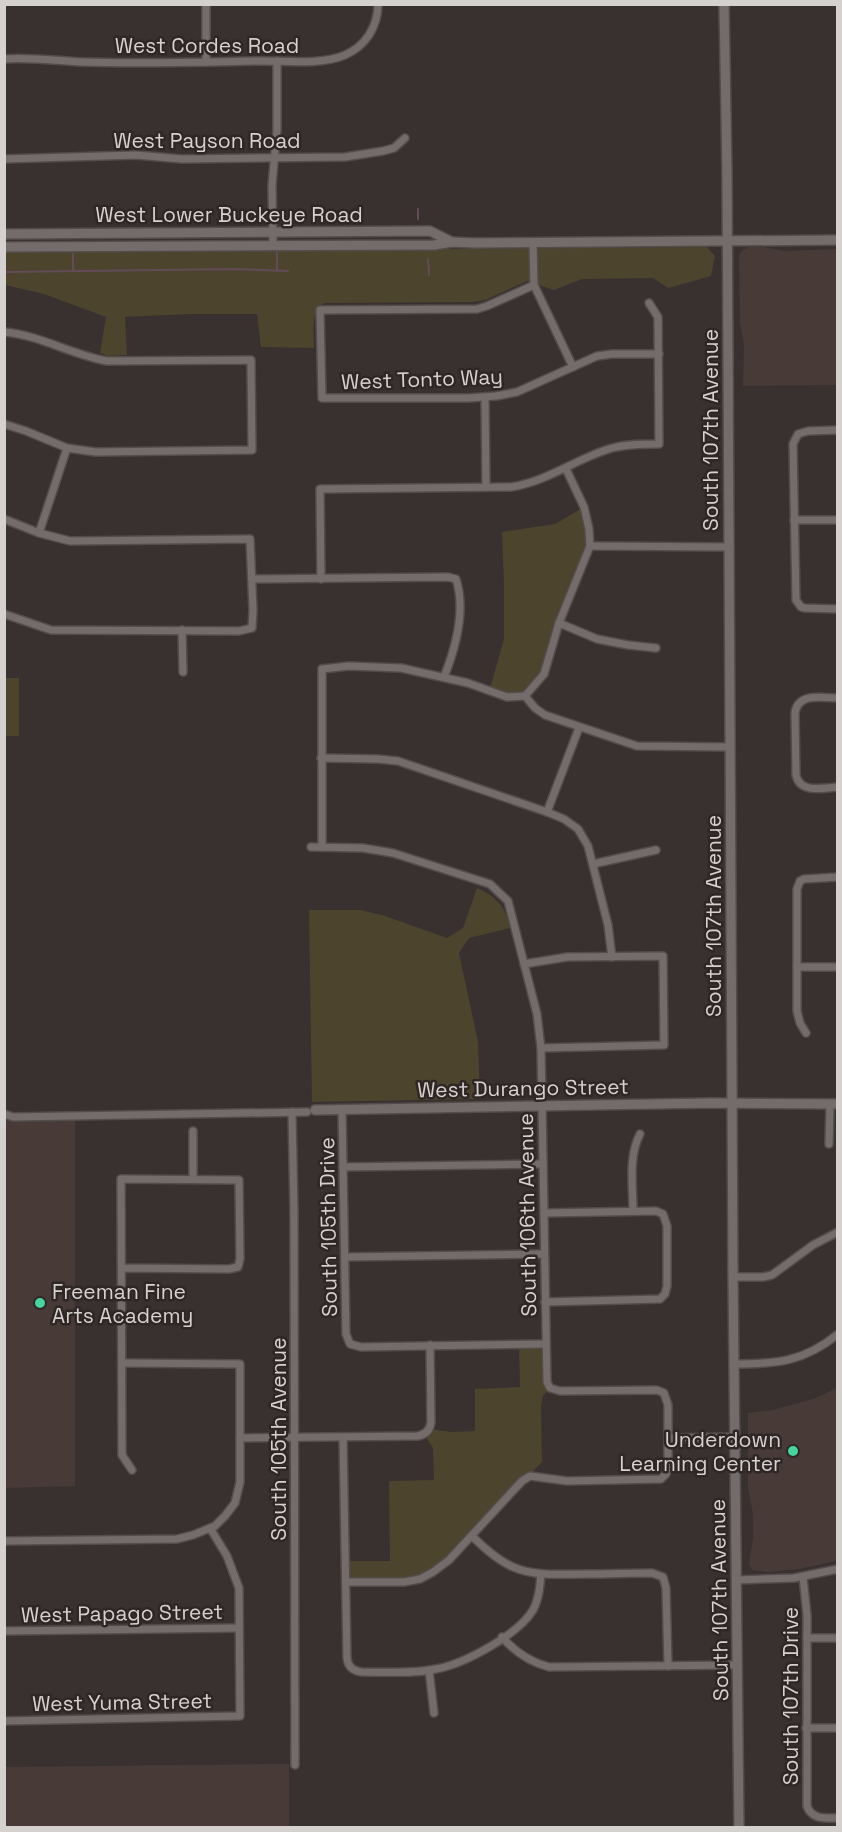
<svg xmlns="http://www.w3.org/2000/svg" width="842" height="1832" viewBox="0 0 842 1832" font-family="'Space Grotesk',sans-serif">
<rect width="100%" height="100%" fill="#38312f"/>
<g fill="#483b37">
<polygon points="750,247 763,247 784,251 837,249 837,385 743,386 744,345 740,323 739,255 742,250"/>
<polygon points="4,1120 75,1120 75,1486 5,1488"/>
<polygon points="837,1388 837,1561 799,1569 769,1572 752,1570 749,1564 753,1538 753,1514 748,1488 748,1413 773,1410 816,1398"/>
<polygon points="289,1764 289,1827 5,1827 5,1767"/>
</g>
<g fill="#4d442e">
<path d="M 707,247 L 715,256 L 711,276 L 668,288 L 653,278 L 582,279 L 554,290 L 527,281 L 485,300 L 472,302 L 324,303 C 310,313 314,332 314,348 L 261,347 L 257,314 L 188,314 L 125,317 L 127,355 L 107,356 L 100,353 L 106,317 L 44,294 L 5,285 L 5,252 Z"/>
<polygon points="584,507 590,546 544,674 525,696 489,692 504,639 504,584 502,532 555,524"/>
<rect x="5" y="678" width="14" height="58"/>
<path d="M 477,888 C 496,896 507,908 510,928 L 469,938 L 459,953 L 478,1042 L 480,1099 L 312,1102 L 309,910 L 360,910 L 382,915 L 447,938 L 463,928 Z"/>
<polygon points="519,1344 546,1344 550,1388 543,1396 541,1406 542,1462 449,1560 420,1579 346,1582 345,1561 390,1561 389,1481 434,1480 433,1448 424,1434 429,1429 451,1432 475,1431 475,1389 520,1387"/>
</g>
<g fill="none" stroke-linecap="round" stroke-linejoin="round">
<g stroke="#624b57" stroke-width="2">
<polyline points="418,209 418,219"/>
<polyline points="277,252 277,271"/>
<polyline points="428,259 429,275"/>
<polyline points="73,271 73,254"/>
<polyline points="4,272 237,269 288,271"/>
</g>
<defs>
<g id="street">
<polyline points="206,4 206,62"/>
<path d="M 4,59 C 31,57 56,61 82,62 C 141,64 201,62 260,61 C 286,61 322,65 345,55 C 366,46 378,26 378,4"/>
<polyline points="4,159 136,155 182,159 345,157 383,151 394,148 405,138"/>
<polyline points="533,243 534,285 573,367"/>
<polyline points="273,246 272,185 277,130 277,61"/>
<polyline points="534,285 487,306 477,309 320,310 322,398 469,398 496,396 517,392 597,356 612,354 659,354"/>
<path d="M 4,332 C 40,335 72,355 107,361 L 251,360 L 252,450 L 96,452 L 67,448 L 26,431 L 4,424"/>
<polyline points="485,398 486,487"/>
<polyline points="838,430 808,431 798,434 793,444 796,600 801,607 805,608 838,609"/>
<polyline points="4,519 39,533 70,541 250,539 253,610 252,628 239,631 51,630 4,614"/>
<polyline points="794,520 838,520"/>
<polyline points="39,533 67,448"/>
<polyline points="590,546 729,547"/>
<path d="M 252,579 L 448,577 L 456,579 C 466,610 456,647 444,677"/>
<path d="M 321,579 L 320,489 L 511,487 C 549,481 577,458 612,448 C 627,444 643,444 659,444 L 658,317 L 649,303"/>
<polyline points="559,623 597,639 628,645 656,648"/>
<polyline points="182,630 183,672"/>
<polyline points="525,696 544,674 559,623 590,546 589,529 584,507 566,469"/>
<polyline points="525,696 535,708 545,715 637,746 730,747"/>
<path d="M 838,698 C 822,698 798,692 795,713 L 796,775 C 800,794 822,788 838,787"/>
<polyline points="321,758 378,759 398,761 547,812 564,819 578,829 588,846 608,925 612,957"/>
<polyline points="547,812 579,728"/>
<polyline points="311,847 363,848 393,853 490,884 508,901 537,1014 541,1048 547,1382 550,1388 560,1391 657,1390 664,1393 668,1405 668,1466 666,1474 661,1479 567,1481 530,1476 522,1481 449,1560 433,1572 420,1579 404,1582 346,1582"/>
<polyline points="322,847 322,669 349,666 401,668 468,683 507,697 525,696"/>
<polyline points="593,864 656,850"/>
<polyline points="524,964 567,957 663,956 664,1045 541,1048"/>
<polyline points="797,967 838,967"/>
<polyline points="806,1033 800,1023 797,1011 797,889 800,881 804,879 838,877"/>
<polyline points="342,1109 346,1334 350,1344 361,1347 546,1344"/>
<polyline points="292,1112 294,1212 295,1765"/>
<polyline points="4,1114 13,1117 307,1112"/>
<polyline points="193,1131 193,1179"/>
<polyline points="829,1144 830,1104"/>
<polyline points="343,1167 543,1164"/>
<path d="M 633,1211 C 633,1186 628,1157 640,1134"/>
<polyline points="544,1213 656,1211 663,1214 667,1226 667,1286 665,1294 660,1299 545,1302"/>
<polyline points="345,1257 544,1254"/>
<polyline points="122,1268 229,1269 238,1267 240,1259 239,1180 121,1179 122,1455 132,1470"/>
<polyline points="733,1277 763,1277 772,1275 813,1245 838,1232"/>
<path d="M 734,1364 C 776,1364 804,1362 838,1334"/>
<path d="M 343,1437 L 347,1658 C 348,1667 353,1671 362,1672 C 386,1672 412,1674 436,1669 C 464,1664 518,1635 533,1610 C 539,1599 540,1586 541,1574"/>
<path d="M 240,1438 L 417,1436 C 425,1435 430,1431 431,1422 L 430,1345"/>
<polyline points="668,1438 734,1437"/>
<path d="M 472,1536 C 484,1548 497,1560 513,1567 C 536,1577 562,1574 587,1574 C 609,1574 630,1573 652,1573 L 663,1577 L 666,1588 L 668,1666"/>
<polyline points="4,1541 177,1539 193,1535 210,1528"/>
<path d="M 803,1577 L 807,1615 L 807,1806 C 812,1820 825,1818 838,1818"/>
<polyline points="736,1580 794,1578 838,1569"/>
<polyline points="4,1631 239,1628"/>
<path d="M 502,1637 C 515,1652 530,1662 549,1667 L 738,1665"/>
<polyline points="807,1638 838,1638"/>
<polyline points="429,1670 434,1713"/>
<polyline points="4,1721 240,1716 239,1588 227,1556 210,1528 215,1526 225,1516 235,1503 240,1482 240,1364 122,1363"/>
<polyline points="806,1728 838,1728"/>
</g>
<g id="secondary">
<polyline points="724,4 727,173 733,1277 739,1828"/>
<polyline points="4,234 430,231 452,242"/>
<polyline points="4,247 434,245 452,242 474,243 838,240"/>
<polyline points="315,1110 712,1103 838,1104"/>
</g>
</defs>
<use href="#street" stroke="#524d4b" stroke-width="10"/>
<use href="#secondary" stroke="#524d4b" stroke-width="12"/>
<use href="#street" stroke="#746c6a" stroke-width="7"/>
<use href="#secondary" stroke="#746c6a" stroke-width="9"/>
</g>
<g fill="#48d49d" stroke="#2e2725" stroke-width="2">
<circle cx="40" cy="1303" r="6"/>
<circle cx="793" cy="1451" r="6"/>
</g>
<g text-anchor="middle" dominant-baseline="central" stroke-width="5" stroke-linejoin="round" paint-order="stroke">
<g font-size="21" fill="#d5d1cf" stroke="#2e2725">
<text x="207" y="45">West Cordes Road</text>
<text x="207" y="140">West Payson Road</text>
<text x="229" y="214">West Lower Buckeye Road</text>
<text transform="translate(422 379) rotate(-2)">West Tonto Way</text>
<text transform="translate(710 430) rotate(-90)">South 107th Avenue</text>
<text transform="translate(713 916) rotate(-90)">South 107th Avenue</text>
<text transform="translate(523 1088) rotate(-1)">West Durango Street</text>
<text transform="translate(527 1215) rotate(-91)">South 106th Avenue</text>
<text transform="translate(328 1227) rotate(-91)">South 105th Drive</text>
<text transform="translate(278 1439) rotate(-90)">South 105th Avenue</text>
<text transform="translate(719 1600) rotate(-91)">South 107th Avenue</text>
<text transform="translate(122 1613) rotate(-1)">West Papago Street</text>
<text transform="translate(790 1696) rotate(-90)">South 107th Drive</text>
<text transform="translate(122 1702) rotate(-1)">West Yuma Street</text>
</g>
<g font-size="21" fill="#d5d1cf" stroke="#2e2725" text-anchor="start">
<text x="52" y="1291">Freeman Fine<tspan x="52" dy="24">Arts Academy</tspan></text>
<text x="781" y="1439" text-anchor="end">Underdown<tspan x="781" dy="24">Learning Center</tspan></text>
</g>
</g>
<rect width="842" height="1832" fill="none" stroke="#d5d1cf" stroke-width="12"/>
</svg>
